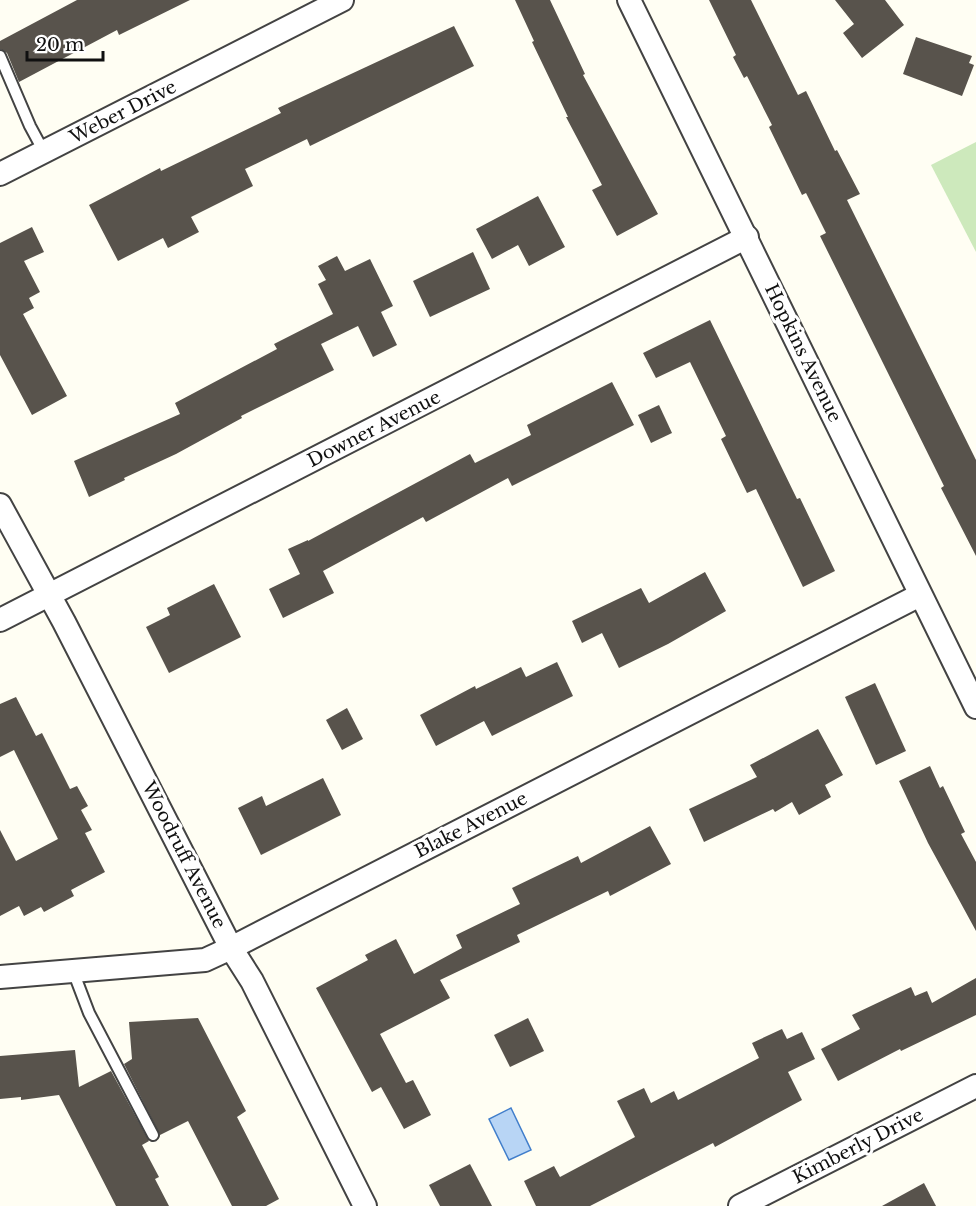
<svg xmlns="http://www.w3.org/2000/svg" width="976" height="1206" viewBox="0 0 976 1206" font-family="'Libre Baskerville',serif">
<rect width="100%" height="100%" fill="#fffef3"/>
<polygon fill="#cde9bc" points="976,142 976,252 931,165"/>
<polygon fill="#b8d5f5" stroke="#417ecb" stroke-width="1.5" points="511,1108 531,1150 509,1160 489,1119"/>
<g fill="#58534c">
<polygon points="77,0 190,0 119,35 117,30 19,82 7,53 0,49 0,41"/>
<polygon points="515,0 550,0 585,74 583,75 658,214 617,236 592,190 602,185 566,117 568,117 532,42 534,41"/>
<polygon points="709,0 751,0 798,95 806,91 835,151 837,150 860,194 847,200 976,460 976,556 941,488 944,486 820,236 826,233 806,193 802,195 769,127 772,125 747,76 744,78 733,57 736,55"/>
<polygon points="835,0 885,0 904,25 862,58 843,33 854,24"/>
<polygon points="454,26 474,66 310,146 307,139 245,169 253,186 191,217 199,232 168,248 163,238 118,261 89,205 160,168 161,171 281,113 278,108"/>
<polygon points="916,37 972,56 969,63 974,65 962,96 903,74"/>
<polygon points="538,196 565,247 529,266 518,245 492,259 476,229"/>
<polygon points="32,227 44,252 24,261 40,292 29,298 34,308 23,314 67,396 32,415 0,355 0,243"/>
<polygon points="473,252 490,289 430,317 413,281"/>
<polygon points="337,256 345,271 370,259 393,306 381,312 397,345 373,357 358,326 321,344 334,370 241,416 242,418 176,454 124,478 125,480 89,497 74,461 180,414 175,403 277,349 274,344 333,314 318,284 326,280 318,266"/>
<polygon points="710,320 797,499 800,498 835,571 803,587 756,489 747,493 721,439 726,436 690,362 656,378 643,353"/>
<polygon points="612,382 634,425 512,486 508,478 426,522 423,517 323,571 334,593 283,618 269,589 300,574 288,549 308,540 308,541 470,454 475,463 531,435 527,425"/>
<polygon points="659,405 672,433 651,443 638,415"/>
<polygon points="705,572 726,611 668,644 619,668 602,633 582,643 572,621 641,588 649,603"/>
<polygon points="214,584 241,637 169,673 146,627 170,615 167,608"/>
<polygon points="557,662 573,696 492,736 484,721 436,746 420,715 475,686 476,689 521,667 526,677"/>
<polygon points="875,683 906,751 876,765 845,697"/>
<polygon points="16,697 36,736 42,733 70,789 77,786 88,806 81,810 92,830 85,833 105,872 71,890 74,896 44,912 41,907 24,916 19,906 0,916 0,830 16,861 58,839 14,750 0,757 0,704"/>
<polygon points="347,708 363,739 342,750 326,720"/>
<polygon points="818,729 843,775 825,785 831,797 799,815 792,802 775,812 773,809 704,842 689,809 757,777 750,765"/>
<polygon points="930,766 940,788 943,786 965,832 961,834 976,862 976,931 928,843 899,781"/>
<polygon points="323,778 341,815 261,855 238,808 262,796 266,806"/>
<polygon points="650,826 671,864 610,896 608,891 517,935 520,942 440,980 450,998 380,1034 406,1083 413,1080 431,1115 404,1129 381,1087 372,1092 316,988 368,960 365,955 396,939 414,974 462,948 456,935 520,904 512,888 578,856 581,863"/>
<polygon points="976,978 976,1015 901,1051 900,1049 838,1081 821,1049 860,1029 852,1015 911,987 915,996 927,991 932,1003"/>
<polygon points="198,1018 246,1111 237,1117 279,1199 266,1206 232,1206 188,1121 160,1135 124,1064 132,1059 129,1022"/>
<polygon points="528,1018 544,1051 510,1067 494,1035"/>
<polygon points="782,1029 787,1039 802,1032 815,1059 788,1072 802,1100 715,1147 713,1143 590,1206 536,1206 524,1181 554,1166 560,1177 635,1137 617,1101 644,1088 651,1103 674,1091 678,1100 759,1058 752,1043"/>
<polygon points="75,1050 79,1087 111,1071 149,1141 142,1145 159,1177 155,1179 169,1206 116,1206 59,1095 21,1100 21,1097 0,1099 0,1056"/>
<polygon points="470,1164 492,1206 440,1206 429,1185"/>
<polygon points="924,1183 936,1206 882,1206"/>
</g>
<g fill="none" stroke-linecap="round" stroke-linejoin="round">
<defs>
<g id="lane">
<polyline points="0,56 30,126 44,152"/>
<polyline points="73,971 89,1013 153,1135"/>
</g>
<g id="street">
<polyline points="629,0 976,707"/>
<polyline points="0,174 342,0"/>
<polyline points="0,505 64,622 231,948 252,981 365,1206"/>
<polyline points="0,620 747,237"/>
<polyline points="0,977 205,960 231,948 920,595"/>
<polyline points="740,1206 976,1086"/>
</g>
</defs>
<use href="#lane" stroke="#434343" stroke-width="14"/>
<use href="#street" stroke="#434343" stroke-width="26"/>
<use href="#lane" stroke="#fff" stroke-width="10"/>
<use href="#street" stroke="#fff" stroke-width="22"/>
</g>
<g text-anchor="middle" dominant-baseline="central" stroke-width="6" stroke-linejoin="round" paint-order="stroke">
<g font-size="18" fill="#101010" stroke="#fff">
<text transform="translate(123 112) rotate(-27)">Weber Drive</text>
<text transform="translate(803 353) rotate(64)">Hopkins Avenue</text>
<text transform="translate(374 429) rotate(-27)">Downer Avenue</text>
<text transform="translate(471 825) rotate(-27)">Blake Avenue</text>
<text transform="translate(184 855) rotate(63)">Woodruff Avenue</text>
<text transform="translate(858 1146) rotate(-27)">Kimberly Drive</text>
</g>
</g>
<path d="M27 51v9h76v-9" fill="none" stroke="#101010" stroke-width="3"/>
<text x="36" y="51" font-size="18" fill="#101010" stroke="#ffffff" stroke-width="4.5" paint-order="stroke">20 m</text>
</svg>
